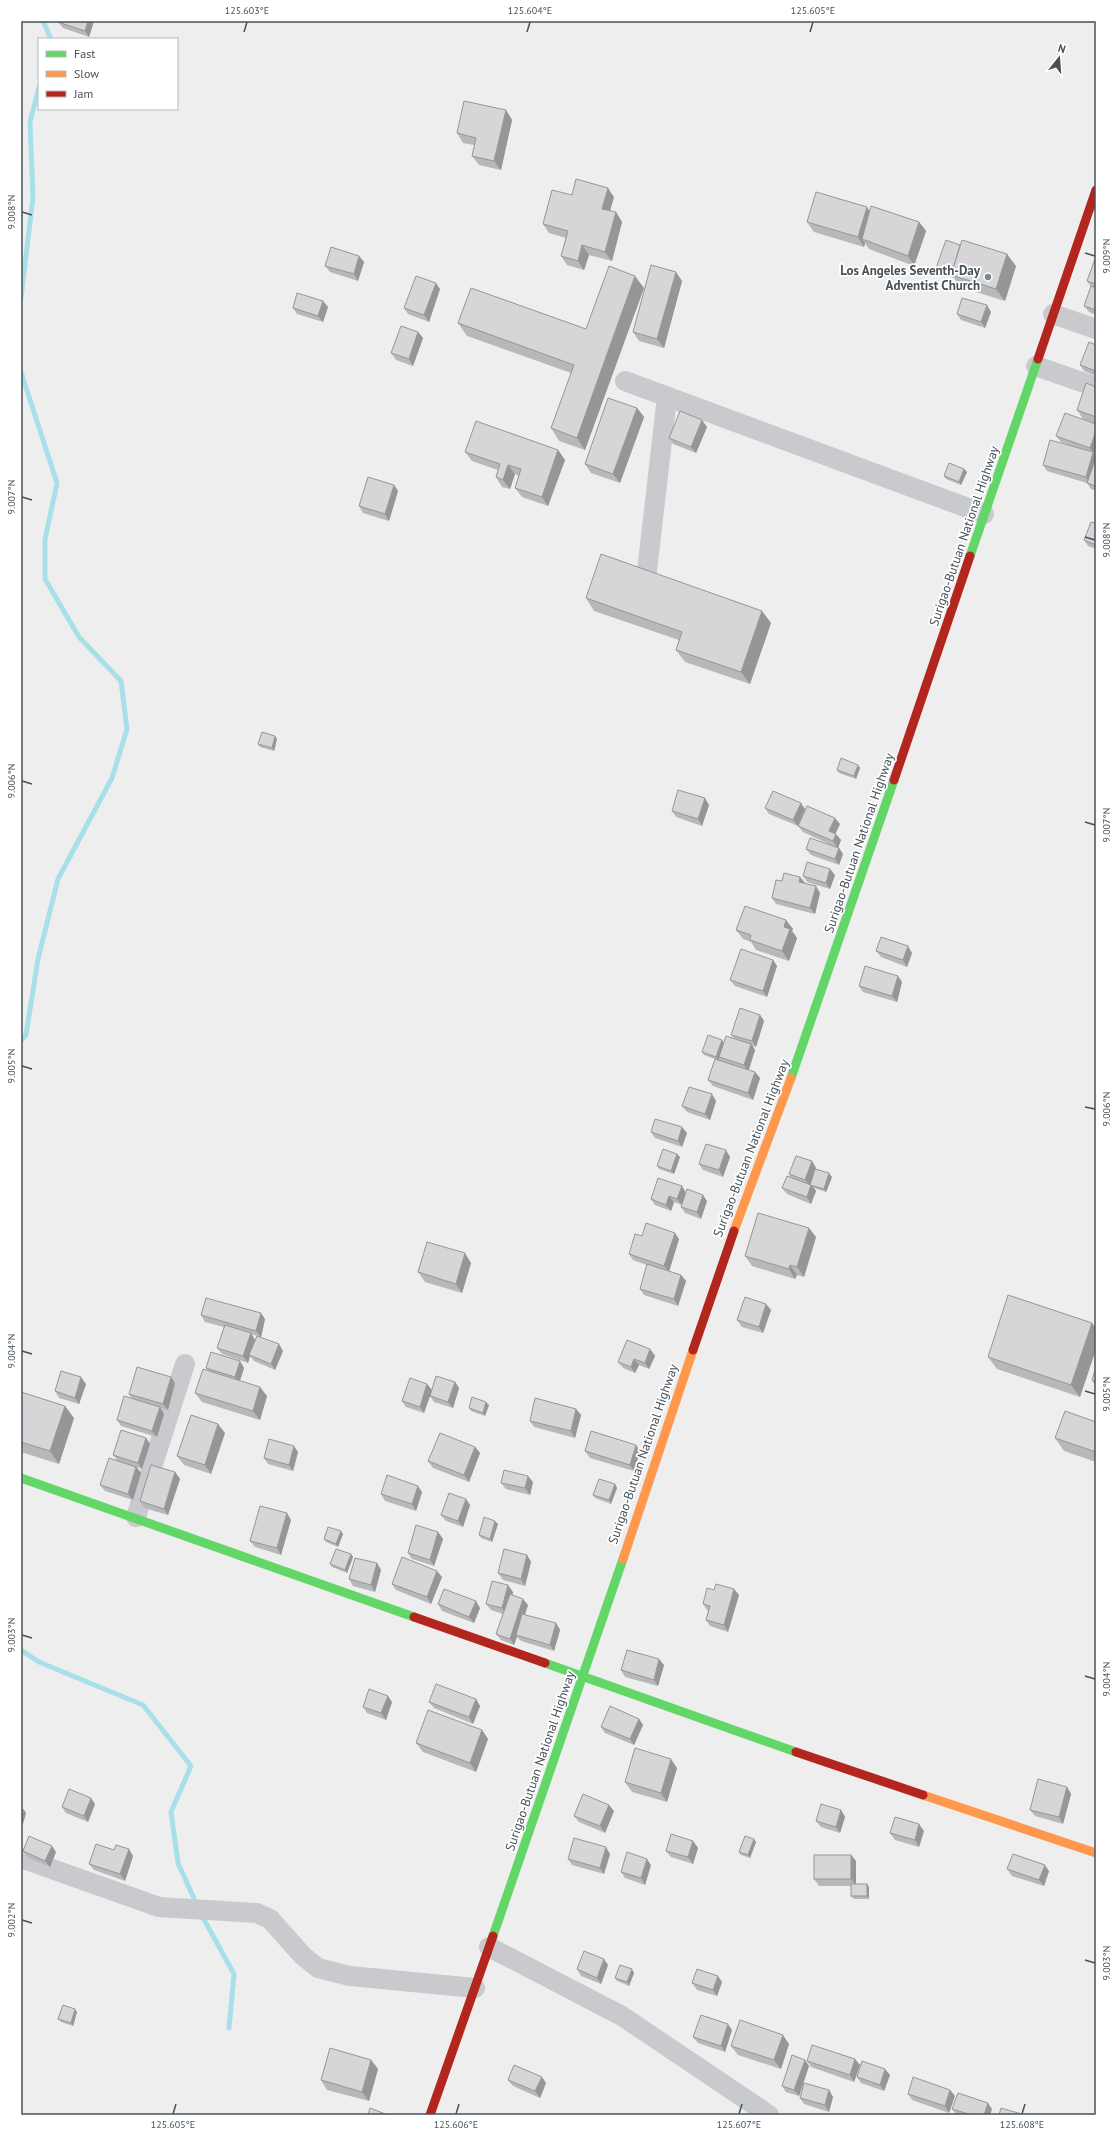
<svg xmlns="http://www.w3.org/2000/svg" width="1117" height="2136" viewBox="0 0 1117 2136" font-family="'PT Sans',sans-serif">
<rect width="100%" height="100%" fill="#efeeee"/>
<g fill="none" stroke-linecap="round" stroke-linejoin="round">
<g stroke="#a8e0ea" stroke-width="5">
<polyline points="43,21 51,39"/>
<polyline points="21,298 33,197 30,122 39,87"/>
<polyline points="21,372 57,483 45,539 45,579 79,637 121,681 127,729 112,778 58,879 38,959 26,1035 21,1041"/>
<polyline points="21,1650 39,1662 143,1705 191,1766 171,1812 178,1863 197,1905"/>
<polyline points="201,1914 234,1974 229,2028"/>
</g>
<g stroke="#c8cacd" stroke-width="20">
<polyline points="1053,314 1096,329"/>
<polyline points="1036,366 1096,387"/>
<polyline points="625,381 984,514"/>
<polyline points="647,571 667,397"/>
<polyline points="136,1517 185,1364"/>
<polyline points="21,1858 159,1907 257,1913 270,1919 303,1956 318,1968 350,1976 475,1988"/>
<polyline points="489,1947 622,2016 769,2115"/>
</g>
<g stroke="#63d668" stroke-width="9">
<polyline points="970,556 1038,359"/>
<polyline points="791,1078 894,780"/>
<polyline points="21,1478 414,1617"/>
<polyline points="545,1663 796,1752"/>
<polyline points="493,1936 623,1559"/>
</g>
<g stroke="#ff974d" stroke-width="9">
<polyline points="734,1231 791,1078"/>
<polyline points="623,1559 693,1350"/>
<polyline points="923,1795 1096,1853"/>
</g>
<g stroke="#b3261e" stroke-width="9">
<polyline points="1038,359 1096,190"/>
<polyline points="894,780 970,556"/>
<polyline points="693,1350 734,1231"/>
<polyline points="414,1617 545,1663"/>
<polyline points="796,1752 923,1795"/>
<polyline points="430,2115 493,1936"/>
</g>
</g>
<g fill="#b8b8ba" fill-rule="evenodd">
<polygon points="94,21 89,37 63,28 58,22"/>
<polygon points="506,110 512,120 501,170 479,165 472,156 474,145 463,143 457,133"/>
<polygon points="572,195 614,197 610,211 616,212 622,222 612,261 589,255 584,270 567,265 561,256 566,238 549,233 543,224"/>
<polygon points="870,212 919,222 926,231 914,266 869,249 865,243 864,247 814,232 807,222"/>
<polygon points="359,256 364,262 358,281 330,272 325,266"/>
<polygon points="1096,256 1096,315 1089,312 1084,306 1091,287 1087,281"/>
<polygon points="1016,266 1005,301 960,287 954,278 941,274 936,268"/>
<polygon points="682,281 664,348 639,341 633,332"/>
<polygon points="644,288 585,450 559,441 551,428 571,373 467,336 458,323 586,329"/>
<polygon points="440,289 429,322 408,314 404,308"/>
<polygon points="328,307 323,322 297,314 293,308"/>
<polygon points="991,312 985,328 961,320 957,314"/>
<polygon points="418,332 423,338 413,366 396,360 391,353"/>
<polygon points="1096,345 1096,376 1084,371 1080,365"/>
<polygon points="1096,387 1096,424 1083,419 1077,410"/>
<polygon points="637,408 644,417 620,483 591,473 585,464"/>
<polygon points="1096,424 1096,449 1094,454 1096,457 1096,491 1091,489 1087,483 1047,471 1043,465 1075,447 1061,442 1056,436"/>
<polygon points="707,427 696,453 673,444 669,438"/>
<polygon points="558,450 565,460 548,506 522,497 515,488 519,476 515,474 510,489 502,487 496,477 498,470 472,461 465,452"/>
<polygon points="964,469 967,472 961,485 946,479 944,476"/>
<polygon points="394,485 398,491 389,521 363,513 359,506"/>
<polygon points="1096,523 1096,549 1088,546 1084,540"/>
<polygon points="586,598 762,611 771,623 750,684 685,662 676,650 679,640 594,611"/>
<polygon points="277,739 274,751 260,747 258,744"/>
<polygon points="858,765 860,768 856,779 839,773 837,770"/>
<polygon points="709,805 702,826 676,817 672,811"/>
<polygon points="765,808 805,809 798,826 769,814"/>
<polygon points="840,824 835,834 841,840 838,847 839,848 843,854 839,865 811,855 806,849 833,846 803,832 798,826"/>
<polygon points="835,875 830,889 807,882 803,876"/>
<polygon points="800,877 805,883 820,893 815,914 776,904 772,898 782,881"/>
<polygon points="793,929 792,931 797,938 789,961 756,950 751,942 743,939 736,930"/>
<polygon points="876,951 912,953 907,967 881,957"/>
<polygon points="773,960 777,966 767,997 735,986 730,980"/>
<polygon points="902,982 897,1002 863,992 859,986"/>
<polygon points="760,1015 764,1021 756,1047 753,1046 755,1050 749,1070 755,1072 760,1078 753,1100 713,1086 708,1080 715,1059 704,1055 702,1052 734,1038 731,1035"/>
<polygon points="716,1101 710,1120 687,1112 682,1106"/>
<polygon points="651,1132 687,1133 682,1147 655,1138"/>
<polygon points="680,1157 674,1174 659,1169 657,1166"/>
<polygon points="730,1157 723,1177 703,1170 699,1164"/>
<polygon points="812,1161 816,1168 816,1169 832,1177 826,1192 814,1188 816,1191 811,1204 787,1194 782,1188 791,1178 789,1174"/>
<polygon points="682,1186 686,1193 707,1201 701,1219 685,1213 681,1207 682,1205 674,1202 671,1211 655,1205 651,1199"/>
<polygon points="642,1236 679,1239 669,1271 681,1275 686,1281 678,1306 644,1295 640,1289 647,1265 633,1260 629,1254"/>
<polygon points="816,1237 804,1277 797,1275 795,1279 752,1266 745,1256"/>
<polygon points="471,1263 462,1293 425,1282 418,1272"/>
<polygon points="766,1304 771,1310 763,1333 742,1327 737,1320"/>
<path d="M 201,1315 L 265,1319 L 261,1337 L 283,1351 L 275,1370 L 254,1361 L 250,1356 L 248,1363 L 222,1354 L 217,1348 L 224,1327 L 205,1322 ZM 251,1334 L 257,1336 L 252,1350 L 255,1340 Z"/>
<polygon points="1092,1323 1096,1329 1096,1349 1080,1397 997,1369 988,1357"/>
<polygon points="650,1349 655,1356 649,1369 639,1365 635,1373 623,1368 618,1362"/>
<polygon points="240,1361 244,1368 240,1381 267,1396 260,1420 202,1402 195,1393 208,1371 206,1368"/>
<polygon points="1096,1367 1096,1384 1094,1384 1092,1380"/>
<polygon points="455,1382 459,1388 453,1408 434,1402 430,1396 424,1413 406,1407 402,1401 427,1384 432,1390"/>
<polygon points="175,1383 168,1410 160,1408 164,1414 157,1437 121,1426 117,1420 132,1399 129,1394"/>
<polygon points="86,1384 79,1404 59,1398 55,1391"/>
<polygon points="21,1392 74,1418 59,1464 21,1452"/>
<polygon points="489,1405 485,1416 471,1411 469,1408"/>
<polygon points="576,1409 581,1415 575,1438 534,1427 530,1421"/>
<polygon points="1096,1422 1096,1462 1064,1451 1055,1438"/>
<polygon points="225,1433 211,1474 184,1465 177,1456"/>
<polygon points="146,1438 150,1444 142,1469 137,1467 141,1473 133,1500 105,1491 100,1485 117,1460 113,1455"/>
<polygon points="475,1447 480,1453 469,1482 433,1468 428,1461"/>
<polygon points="585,1451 640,1451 634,1471 590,1458"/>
<polygon points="298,1452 293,1471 268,1464 264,1458"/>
<polygon points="175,1472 180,1479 168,1515 144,1508 140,1501"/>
<polygon points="533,1482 530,1495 506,1489 501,1483"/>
<polygon points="615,1484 617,1488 611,1504 595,1498 593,1495"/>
<polygon points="422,1492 416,1511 385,1501 381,1494"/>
<polygon points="466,1499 470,1505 463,1527 446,1521 441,1515"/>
<polygon points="291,1520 281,1555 255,1547 250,1541"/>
<polygon points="498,1524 492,1542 481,1538 479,1535"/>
<polygon points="438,1532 443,1539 434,1566 412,1559 408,1553"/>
<polygon points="343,1534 338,1547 326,1542 324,1539"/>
<polygon points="351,1554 353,1557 347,1573 332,1567 330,1564"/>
<polygon points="527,1555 531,1562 525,1586 503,1580 498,1573"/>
<polygon points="377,1563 381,1570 375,1592 353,1586 349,1579"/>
<polygon points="442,1577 431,1604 396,1590 392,1584"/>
<polygon points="714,1590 739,1595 728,1632 710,1626 706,1620 708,1611 707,1610 703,1604"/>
<polygon points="513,1592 512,1595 528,1605 525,1615 556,1623 560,1630 554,1651 521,1641 517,1637 514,1645 501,1640 496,1634 503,1614 491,1610 486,1604"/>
<polygon points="438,1604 480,1608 474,1623 442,1611"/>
<polygon points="664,1665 658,1686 625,1677 621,1670"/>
<polygon points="476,1699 480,1706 473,1724 434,1708 429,1702"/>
<polygon points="392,1702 386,1720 367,1713 363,1707"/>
<polygon points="639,1719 643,1725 634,1745 605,1733 601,1727"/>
<polygon points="482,1730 488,1739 476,1772 423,1752 416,1743"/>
<polygon points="677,1768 667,1802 632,1792 625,1782"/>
<polygon points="1067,1787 1071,1794 1063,1824 1035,1816 1030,1810"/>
<polygon points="95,1804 88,1822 66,1813 62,1807"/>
<polygon points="841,1810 845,1817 840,1833 821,1827 816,1821"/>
<polygon points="614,1811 605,1833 579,1822 574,1816"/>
<polygon points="924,1831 919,1847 895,1840 890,1833"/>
<polygon points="754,1839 756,1842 750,1858 741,1855 739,1852"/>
<polygon points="693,1841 698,1848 693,1864 671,1857 666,1851"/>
<polygon points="23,1851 56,1852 50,1867 27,1857"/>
<polygon points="610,1854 604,1874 572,1865 568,1859"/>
<polygon points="851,1855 856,1861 856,1884 867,1884 869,1887 869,1899 854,1899 851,1896 851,1886 819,1886 814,1879"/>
<polygon points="133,1856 125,1881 94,1870 89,1864"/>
<polygon points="651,1865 645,1885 625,1878 621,1872"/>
<polygon points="1007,1869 1049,1871 1044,1886 1012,1876"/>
<polygon points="608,1965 601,1984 581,1976 577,1969"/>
<polygon points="634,1973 629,1986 617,1981 615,1978"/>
<polygon points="722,1982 717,1996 697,1990 692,1983"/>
<polygon points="77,2012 73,2026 61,2022 58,2019"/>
<polygon points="732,2030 725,2052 698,2043 693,2037"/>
<polygon points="789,2044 781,2069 738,2055 731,2046"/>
<polygon points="371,2060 378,2069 369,2101 327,2090 321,2080"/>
<polygon points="805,2060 809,2066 799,2096 786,2092 782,2086"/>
<polygon points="807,2061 860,2065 854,2082 811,2067"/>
<polygon points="890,2075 884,2091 861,2083 857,2077"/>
<polygon points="508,2080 546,2083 540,2098 513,2086"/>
<polygon points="829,2090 833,2097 829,2112 804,2104 800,2098"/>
<polygon points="950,2090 955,2096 949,2113 912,2100 908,2094"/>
<polygon points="952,2109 992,2109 990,2115 957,2115"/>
</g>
<g fill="#969697">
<polygon points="88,21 94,21 89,37 85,31"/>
<polygon points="506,110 512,120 501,170 494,161"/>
<polygon points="608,188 614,197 608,218 602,209"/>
<polygon points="867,207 873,216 862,239 865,243 864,247 858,237"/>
<polygon points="616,212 622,222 612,261 605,252"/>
<polygon points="919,222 926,231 914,266 908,256"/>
<polygon points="582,245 589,255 584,270 578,261"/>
<polygon points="1007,254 1016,266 1005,301 996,289"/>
<polygon points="359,256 364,262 358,281 354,274"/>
<polygon points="676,272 682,281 664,348 657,339"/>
<polygon points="635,276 644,288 585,450 577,438"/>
<polygon points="436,283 440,289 429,322 424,315"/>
<polygon points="323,301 328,307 323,322 318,316"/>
<polygon points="987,305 991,312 985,328 981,322"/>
<polygon points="418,332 423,338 413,366 409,359"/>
<polygon points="637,408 644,417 620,483 613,474"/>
<polygon points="702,420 707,427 696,453 691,447"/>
<polygon points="1096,431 1096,449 1094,454 1096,457 1090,484 1086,477 1093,453 1090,448"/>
<polygon points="558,450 565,460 548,506 542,497"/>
<polygon points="508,465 515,474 510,489 503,480"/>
<polygon points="964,469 967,472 961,485 959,482"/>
<polygon points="394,485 398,491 389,521 385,514"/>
<polygon points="762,611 771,623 750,684 741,672"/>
<polygon points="275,736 277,739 274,751 272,748"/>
<polygon points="858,765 860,768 856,779 854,776"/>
<polygon points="705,798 709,805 702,826 698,819"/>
<polygon points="801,803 805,809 798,826 793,820"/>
<polygon points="835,818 840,824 834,837 829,831"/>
<polygon points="836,834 841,840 838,848 833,841"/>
<polygon points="839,848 843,854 839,865 835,859"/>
<polygon points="830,869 835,875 830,889 826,883"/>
<polygon points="800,877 805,883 803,888 799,882"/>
<polygon points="816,886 820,893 815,914 810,908"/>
<polygon points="786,920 793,929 792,931 797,938 789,961 782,951 784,927"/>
<polygon points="908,946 912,953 907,967 903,960"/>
<polygon points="773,960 777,966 767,997 763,991"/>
<polygon points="898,976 902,982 897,1002 892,996"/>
<polygon points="760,1015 764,1021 756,1047 752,1041"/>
<polygon points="722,1040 724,1043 718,1061 716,1057"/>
<polygon points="751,1044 755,1050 748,1072 744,1065"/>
<polygon points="755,1072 760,1078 753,1100 748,1093"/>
<polygon points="712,1094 716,1101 710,1120 705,1114"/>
<polygon points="682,1127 687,1133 682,1147 678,1141"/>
<polygon points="726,1150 730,1157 723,1177 719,1170"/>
<polygon points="677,1154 680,1157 674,1174 671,1171"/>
<polygon points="812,1161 816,1168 810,1186 805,1180"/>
<polygon points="829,1173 832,1177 826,1192 824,1189"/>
<polygon points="811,1185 816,1191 811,1204 807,1197"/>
<polygon points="682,1186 686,1193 682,1205 677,1199"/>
<polygon points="703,1195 707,1201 701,1219 697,1212"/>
<polygon points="669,1196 674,1202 671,1211 666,1205"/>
<polygon points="809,1228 816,1237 804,1277 797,1267"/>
<polygon points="675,1233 679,1239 669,1272 664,1266"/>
<polygon points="465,1253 471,1263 462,1293 456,1284"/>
<polygon points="790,1265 797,1275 795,1279 789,1269"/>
<polygon points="681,1275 686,1281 678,1306 674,1299"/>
<polygon points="766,1304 771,1310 763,1333 759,1327"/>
<polygon points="261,1313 265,1319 261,1337 256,1331"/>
<polygon points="1092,1323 1096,1329 1096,1349 1080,1397 1071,1385"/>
<polygon points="251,1333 255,1340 248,1363 243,1356"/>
<polygon points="279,1344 283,1351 275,1370 271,1364"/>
<polygon points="650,1349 655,1356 649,1369 645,1363"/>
<polygon points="634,1359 639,1365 635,1373 631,1367"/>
<polygon points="240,1361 244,1368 239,1383 235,1377"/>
<polygon points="81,1377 86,1384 79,1404 75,1398"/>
<polygon points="171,1377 175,1383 168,1410 163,1404"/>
<polygon points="455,1382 459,1388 453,1408 448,1402"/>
<polygon points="427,1384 432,1390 424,1413 420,1407"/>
<polygon points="260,1387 267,1396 260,1420 253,1411"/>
<polygon points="486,1402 489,1405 485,1416 483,1413"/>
<polygon points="65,1406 74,1418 59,1464 50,1451"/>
<polygon points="160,1407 164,1414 157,1437 152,1431"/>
<polygon points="576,1409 581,1415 575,1438 571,1431"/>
<polygon points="218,1424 225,1433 211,1474 205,1465"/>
<polygon points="146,1438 150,1444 142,1469 138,1463"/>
<polygon points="636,1445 640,1451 634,1471 630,1465"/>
<polygon points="294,1446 298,1452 293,1471 289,1465"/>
<polygon points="475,1447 480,1453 469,1482 464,1475"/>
<polygon points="136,1467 141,1473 133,1500 128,1494"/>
<polygon points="175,1472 180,1479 168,1515 164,1509"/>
<polygon points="528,1476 533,1482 530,1495 525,1488"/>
<polygon points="615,1484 617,1488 611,1504 609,1500"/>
<polygon points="418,1486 422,1492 416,1511 412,1504"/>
<polygon points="466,1499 470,1505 463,1527 458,1521"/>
<polygon points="287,1513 291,1520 281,1555 277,1548"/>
<polygon points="495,1521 498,1524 492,1542 490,1539"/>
<polygon points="341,1531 343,1534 338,1547 336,1544"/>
<polygon points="438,1532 443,1539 434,1566 430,1560"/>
<polygon points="351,1554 353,1557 347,1573 345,1570"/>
<polygon points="527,1555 531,1562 525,1586 521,1579"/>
<polygon points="377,1563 381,1570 375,1592 371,1585"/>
<polygon points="437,1571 442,1577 431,1604 427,1597"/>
<polygon points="508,1585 513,1592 507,1615 502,1608"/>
<polygon points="734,1589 739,1595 728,1632 724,1625"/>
<polygon points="523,1599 528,1605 518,1635 516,1635 517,1637 514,1645 510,1639"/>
<polygon points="476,1601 480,1608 474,1623 469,1617"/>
<polygon points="556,1623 560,1630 554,1651 550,1645"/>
<polygon points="659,1659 664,1665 658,1686 654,1680"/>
<polygon points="388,1696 392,1702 386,1720 381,1713"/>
<polygon points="476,1699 480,1706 473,1724 469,1717"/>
<polygon points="639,1719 643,1725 634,1745 630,1739"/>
<polygon points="482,1730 488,1739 476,1772 470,1763"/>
<polygon points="671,1759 677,1768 667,1802 661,1793"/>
<polygon points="1067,1787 1071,1794 1063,1824 1059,1817"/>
<polygon points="91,1798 95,1804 88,1822 84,1816"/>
<polygon points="609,1805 614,1811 605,1833 600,1826"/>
<polygon points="24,1810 26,1813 23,1824 21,1821 21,1819"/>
<polygon points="841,1810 845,1817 840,1833 836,1827"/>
<polygon points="919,1824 924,1831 919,1847 915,1840"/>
<polygon points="754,1839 756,1842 750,1858 748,1855"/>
<polygon points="693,1841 698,1848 693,1864 688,1857"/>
<polygon points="52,1846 56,1852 50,1867 45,1861"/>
<polygon points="606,1847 610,1854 604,1874 600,1868"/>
<polygon points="129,1849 133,1856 125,1881 120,1874"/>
<polygon points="851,1855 856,1861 856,1886 851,1879"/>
<polygon points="647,1859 651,1865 645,1885 641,1878"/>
<polygon points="1045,1865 1049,1871 1044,1886 1039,1880"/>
<polygon points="867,1884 869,1887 869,1899 867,1896"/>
<polygon points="604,1959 608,1965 601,1984 597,1978"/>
<polygon points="632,1969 634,1973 629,1986 627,1982"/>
<polygon points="718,1976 722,1982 717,1996 713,1990"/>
<polygon points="75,2009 77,2012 73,2026 71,2023"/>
<polygon points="728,2024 732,2030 725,2052 721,2046"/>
<polygon points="783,2035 789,2044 781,2069 774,2060"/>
<polygon points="855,2059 860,2065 854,2082 850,2075"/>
<polygon points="371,2060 378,2069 369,2101 362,2092"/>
<polygon points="805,2060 809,2066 799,2096 794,2090"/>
<polygon points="885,2069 890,2075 884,2091 880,2085"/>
<polygon points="542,2077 546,2083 540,2098 535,2091"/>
<polygon points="829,2090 833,2097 829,2112 825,2105"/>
<polygon points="950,2090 955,2096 949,2113 945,2106"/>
<polygon points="988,2103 992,2109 990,2115 984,2115"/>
</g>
<g fill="#d6d6d8" stroke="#969697">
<polygon points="58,21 88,21 85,31 58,22"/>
<polygon points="464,101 506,110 494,161 472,156 476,138 457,133"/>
<polygon points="576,179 608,188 602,209 616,212 605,252 582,245 578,261 561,256 568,231 543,224 552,190 572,195"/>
<polygon points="816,192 867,207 858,237 807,222"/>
<polygon points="871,206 919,222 908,256 862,239"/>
<polygon points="946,240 960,245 952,273 936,268"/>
<polygon points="962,240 1007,254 996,289 951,275"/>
<polygon points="331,247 359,256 354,274 325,266"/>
<polygon points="1096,256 1096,284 1087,281"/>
<polygon points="651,265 676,272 657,339 633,332"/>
<polygon points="609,266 635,276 577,438 551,428 574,365 458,323 471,288 586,329"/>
<polygon points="416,276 436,283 424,315 404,308"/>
<polygon points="1091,286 1096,288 1096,310 1084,306"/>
<polygon points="297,293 323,301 318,316 293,308"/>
<polygon points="962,298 987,305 981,322 957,314"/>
<polygon points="401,326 418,332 409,359 391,353"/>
<polygon points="1089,342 1096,345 1096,371 1080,365"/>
<polygon points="1086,383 1096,387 1096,417 1077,410"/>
<polygon points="608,398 637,408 613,474 585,464"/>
<polygon points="680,411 702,420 691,447 669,438"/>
<polygon points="1065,413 1096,424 1096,431 1090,448 1056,436"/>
<polygon points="476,421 558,450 542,497 515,488 521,469 508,465 503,480 496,477 500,464 465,452"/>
<polygon points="1050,440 1093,452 1086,477 1043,465"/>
<polygon points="1096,457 1096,486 1087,483"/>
<polygon points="949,463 964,469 959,482 944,476"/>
<polygon points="368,477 394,485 385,514 359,506"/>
<polygon points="1091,522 1096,523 1096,545 1084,540"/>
<polygon points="601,554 762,611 741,672 676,650 682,632 586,598"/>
<polygon points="262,732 275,736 272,748 258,744"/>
<polygon points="841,758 858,765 854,776 837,770"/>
<polygon points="678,790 705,798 698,819 672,811"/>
<polygon points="773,791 801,803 793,820 765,808"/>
<polygon points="807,806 835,818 829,831 836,834 833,841 798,826"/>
<polygon points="810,838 839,848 835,859 806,849"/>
<polygon points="807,862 830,869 826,883 803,876"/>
<polygon points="784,873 800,877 799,882 816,886 810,908 772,898 776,880 782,881"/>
<polygon points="745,906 786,920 784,927 790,929 782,951 750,940 751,935 736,930"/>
<polygon points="881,937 908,946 903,960 876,951"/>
<polygon points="741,949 773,960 763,991 730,980"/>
<polygon points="865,966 898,976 892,996 859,986"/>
<polygon points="740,1008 760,1015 752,1041 731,1035"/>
<polygon points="708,1035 722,1040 716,1057 702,1052"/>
<polygon points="726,1036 751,1044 744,1065 719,1057"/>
<polygon points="715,1059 755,1072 748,1093 708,1080"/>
<polygon points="689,1087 712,1094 705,1114 682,1106"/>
<polygon points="655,1119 682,1127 678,1141 651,1132"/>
<polygon points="706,1144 726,1150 719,1170 699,1164"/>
<polygon points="663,1149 677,1154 671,1171 657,1166"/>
<polygon points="796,1156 812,1161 805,1180 789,1174"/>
<polygon points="815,1169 829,1173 824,1189 810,1185"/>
<polygon points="787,1176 811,1185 807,1197 782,1188"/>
<polygon points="658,1178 682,1186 677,1199 669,1196 666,1205 651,1199"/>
<polygon points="687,1189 703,1195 697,1212 681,1207"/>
<polygon points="758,1213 809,1228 797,1267 790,1265 789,1269 745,1256"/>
<polygon points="646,1223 675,1233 664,1266 629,1254 635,1234 642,1236"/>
<polygon points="427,1242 465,1253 456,1284 418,1272"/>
<polygon points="647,1264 681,1275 674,1299 640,1289"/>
<polygon points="1008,1295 1092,1323 1071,1385 988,1357"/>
<polygon points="745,1297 766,1304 759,1327 737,1320"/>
<polygon points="206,1298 261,1313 256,1331 201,1315"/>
<polygon points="225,1325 251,1333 243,1356 217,1348"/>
<polygon points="257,1336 279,1344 271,1364 249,1355"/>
<polygon points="627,1340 650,1349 645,1363 634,1359 631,1367 618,1362"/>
<polygon points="211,1352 240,1361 235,1377 206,1368"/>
<polygon points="137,1367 171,1377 163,1404 129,1394"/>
<polygon points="1096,1367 1096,1382 1092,1380"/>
<polygon points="203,1369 260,1387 253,1411 195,1393"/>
<polygon points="61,1371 81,1377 75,1398 55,1391"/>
<polygon points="436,1376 455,1382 448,1402 430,1396"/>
<polygon points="410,1378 427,1384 420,1407 402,1401"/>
<polygon points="21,1392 65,1406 50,1451 21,1442"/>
<polygon points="124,1396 160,1407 152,1431 117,1420"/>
<polygon points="472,1397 486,1402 483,1413 469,1408"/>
<polygon points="535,1398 576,1409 571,1431 530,1421"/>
<polygon points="1065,1411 1096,1422 1096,1452 1055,1438"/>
<polygon points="191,1415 218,1424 205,1465 177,1456"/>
<polygon points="121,1430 146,1438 138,1463 113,1455"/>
<polygon points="591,1431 636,1445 630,1465 585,1451"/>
<polygon points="440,1433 475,1447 464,1475 428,1461"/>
<polygon points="269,1439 294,1446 289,1465 264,1458"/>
<polygon points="109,1458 136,1467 128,1494 100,1485"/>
<polygon points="151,1465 175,1472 164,1509 140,1501"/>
<polygon points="504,1470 528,1476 525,1488 501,1483"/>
<polygon points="387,1475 418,1486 412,1504 381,1494"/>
<polygon points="599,1479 615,1484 609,1500 593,1495"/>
<polygon points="449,1493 466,1499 458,1521 441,1515"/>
<polygon points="260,1506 287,1513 277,1548 250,1541"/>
<polygon points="484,1517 495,1521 490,1539 479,1535"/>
<polygon points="416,1525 438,1532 430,1560 408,1553"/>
<polygon points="328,1527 341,1531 336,1544 324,1539"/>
<polygon points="336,1549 351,1554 345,1570 330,1564"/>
<polygon points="504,1549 527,1555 521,1579 498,1573"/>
<polygon points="402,1557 437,1571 427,1597 392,1584"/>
<polygon points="355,1558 377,1563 371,1585 349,1579"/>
<polygon points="492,1581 508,1585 502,1608 486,1604"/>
<polygon points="716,1584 734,1589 724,1625 706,1620 710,1606 703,1604 707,1588 714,1590"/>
<polygon points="444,1589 476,1601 469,1617 438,1604"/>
<polygon points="510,1594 523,1599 510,1639 496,1634"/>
<polygon points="522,1614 556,1623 550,1645 516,1635"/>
<polygon points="627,1650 659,1659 654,1680 621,1670"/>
<polygon points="436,1684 476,1699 469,1717 429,1702"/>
<polygon points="369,1689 388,1696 381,1713 363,1707"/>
<polygon points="610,1706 639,1719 630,1739 601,1727"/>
<polygon points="428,1710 482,1730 470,1763 416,1743"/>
<polygon points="635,1748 671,1759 661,1793 625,1782"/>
<polygon points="1038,1779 1067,1787 1059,1817 1030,1810"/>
<polygon points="69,1789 91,1798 84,1816 62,1807"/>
<polygon points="583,1794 609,1805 600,1826 574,1816"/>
<polygon points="821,1804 841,1810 836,1827 816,1821"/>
<polygon points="21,1809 24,1810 21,1819"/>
<polygon points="895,1817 919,1824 915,1840 890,1833"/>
<polygon points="671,1834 693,1841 688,1857 666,1851"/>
<polygon points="29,1836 52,1846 45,1861 23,1851"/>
<polygon points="745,1836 754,1839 748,1855 739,1852"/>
<polygon points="574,1838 606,1847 600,1868 568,1859"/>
<polygon points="96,1844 114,1850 116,1845 129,1849 120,1874 89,1864"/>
<polygon points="627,1852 647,1859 641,1878 621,1872"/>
<polygon points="1013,1854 1045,1865 1039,1880 1007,1869"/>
<rect x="814" y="1855" width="37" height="24"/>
<rect x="851" y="1884" width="16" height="12"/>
<polygon points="584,1951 604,1959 597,1978 577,1969"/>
<polygon points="620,1965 632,1969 627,1982 615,1978"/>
<polygon points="697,1969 718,1976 713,1990 692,1983"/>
<polygon points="63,2005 75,2009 71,2023 58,2019"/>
<polygon points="701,2015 728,2024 721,2046 693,2037"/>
<polygon points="740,2020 783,2035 774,2060 731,2046"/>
<polygon points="812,2045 855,2059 850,2075 807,2061"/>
<polygon points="330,2048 371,2060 362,2092 321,2080"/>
<polygon points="792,2055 805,2060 794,2090 782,2086"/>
<polygon points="862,2061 885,2069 880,2085 857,2077"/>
<polygon points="514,2065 542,2077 535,2091 508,2080"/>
<polygon points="913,2077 950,2090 945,2106 908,2094"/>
<polygon points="804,2083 829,2090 825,2105 800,2098"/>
<polygon points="958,2093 988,2103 984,2115 972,2115 952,2109"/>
<polygon points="370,2108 388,2115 368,2115"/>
<polygon points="1001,2108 1025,2115 999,2115"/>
</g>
<path fill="none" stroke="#46515a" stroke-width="1.5" d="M 244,32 L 247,22M 527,32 L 530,22M 810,32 L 813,22M 22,212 L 32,215M 1085,253 L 1095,256M 22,497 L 32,500M 1085,537 L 1095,540M 22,781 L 32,784M 1085,822 L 1095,825M 22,1066 L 32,1069M 1085,1107 L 1095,1109M 22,1351 L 32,1354M 1085,1391 L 1095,1394M 22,1635 L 32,1638M 1085,1676 L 1095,1679M 22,1920 L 32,1923M 1085,1960 L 1095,1963M 173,2114 L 176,2104M 456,2114 L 459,2104M 739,2114 L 742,2104M 1022,2114 L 1025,2104"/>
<circle fill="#81888e" stroke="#fff" stroke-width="1.5" cx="988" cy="277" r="4"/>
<g text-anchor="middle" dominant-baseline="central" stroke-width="3.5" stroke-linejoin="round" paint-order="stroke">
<g font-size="13" font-weight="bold" fill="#46515a" stroke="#fff" text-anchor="end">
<text x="980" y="270">Los Angeles Seventh-Day<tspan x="980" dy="15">Adventist Church</tspan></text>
</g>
<g font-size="13" fill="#46515a" stroke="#fff">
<text transform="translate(964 536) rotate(-71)">Surigao-Butuan National Highway</text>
<text transform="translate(859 843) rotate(-71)">Surigao-Butuan National Highway</text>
<text transform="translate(751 1148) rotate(-69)">Surigao-Butuan National Highway</text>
<text transform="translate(643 1454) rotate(-71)">Surigao-Butuan National Highway</text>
<text transform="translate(540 1761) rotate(-71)">Surigao-Butuan National Highway</text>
</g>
</g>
<rect width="1117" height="2136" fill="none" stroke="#ffffff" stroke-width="44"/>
<rect x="38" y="38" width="140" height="72" fill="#ffffff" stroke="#b5b9bd"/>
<rect x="46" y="51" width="20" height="6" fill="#63d668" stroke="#b5b9bd"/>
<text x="74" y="58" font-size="12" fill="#46515a">Fast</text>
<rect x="46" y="71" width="20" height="6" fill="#ff974d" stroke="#b5b9bd"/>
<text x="74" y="78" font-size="12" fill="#46515a">Slow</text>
<rect x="46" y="91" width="20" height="6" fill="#b3261e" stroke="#b5b9bd"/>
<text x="74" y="98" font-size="12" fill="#46515a">Jam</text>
<g transform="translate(1059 58) rotate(17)" stroke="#ffffff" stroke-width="3" paint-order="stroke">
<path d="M0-3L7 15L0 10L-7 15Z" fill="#46515a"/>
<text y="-6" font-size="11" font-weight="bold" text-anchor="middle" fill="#46515a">N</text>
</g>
<rect x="22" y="22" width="1073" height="2092" fill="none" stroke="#46515a" stroke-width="1.5"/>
<g font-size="10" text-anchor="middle" fill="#46515a">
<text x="247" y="14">125.603°E</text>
<text x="530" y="14">125.604°E</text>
<text x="813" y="14">125.605°E</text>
<text transform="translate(11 212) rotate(-90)" y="4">9.008°N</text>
<text transform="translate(1106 256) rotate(-90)" y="4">9.009°N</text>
<text transform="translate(11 497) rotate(-90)" y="4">9.007°N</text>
<text transform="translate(1106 540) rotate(-90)" y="4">9.008°N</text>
<text transform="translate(11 781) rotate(-90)" y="4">9.006°N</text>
<text transform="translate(1106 825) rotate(-90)" y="4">9.007°N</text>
<text transform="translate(11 1066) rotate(-90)" y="4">9.005°N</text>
<text transform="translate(1106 1109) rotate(-90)" y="4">9.006°N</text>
<text transform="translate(11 1351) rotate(-90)" y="4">9.004°N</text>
<text transform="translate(1106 1394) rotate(-90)" y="4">9.005°N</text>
<text transform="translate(11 1635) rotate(-90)" y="4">9.003°N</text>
<text transform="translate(1106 1679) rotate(-90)" y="4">9.004°N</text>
<text transform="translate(11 1920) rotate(-90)" y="4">9.002°N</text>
<text transform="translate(1106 1963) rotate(-90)" y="4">9.003°N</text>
<text x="173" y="2128">125.605°E</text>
<text x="456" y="2128">125.606°E</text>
<text x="739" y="2128">125.607°E</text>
<text x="1022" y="2128">125.608°E</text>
</g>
</svg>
